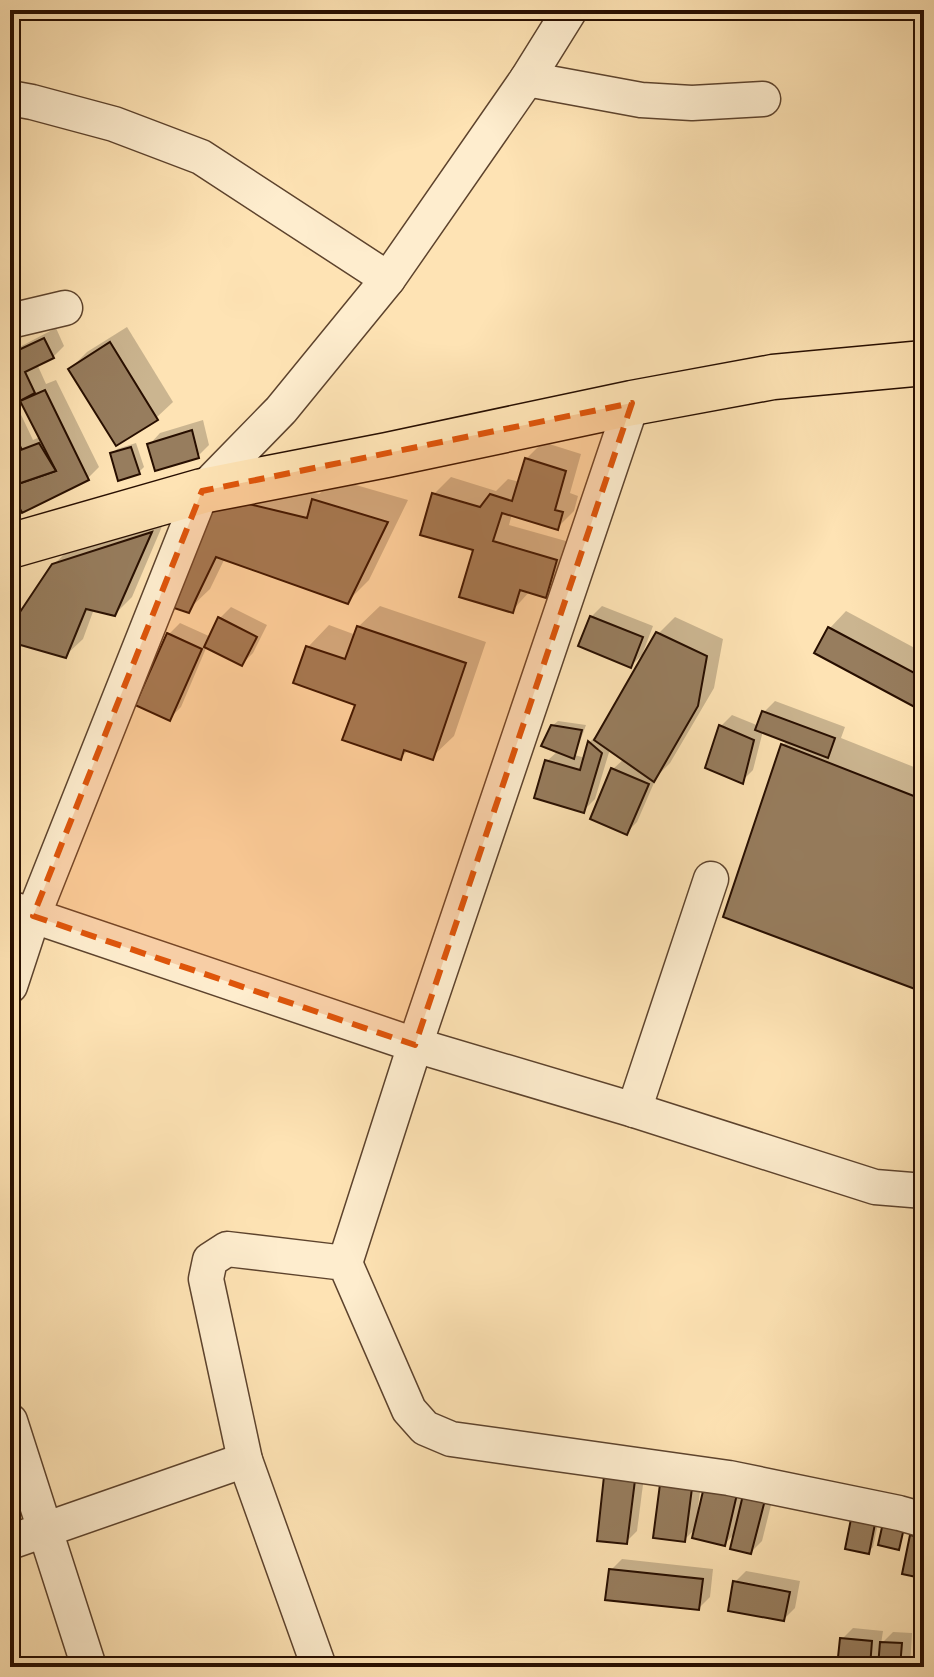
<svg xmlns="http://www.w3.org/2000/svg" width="934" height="1677" viewBox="0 0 934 1677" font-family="'IM FELL French Canon',serif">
<rect width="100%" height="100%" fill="#fee3b4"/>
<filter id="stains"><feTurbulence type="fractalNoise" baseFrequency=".0025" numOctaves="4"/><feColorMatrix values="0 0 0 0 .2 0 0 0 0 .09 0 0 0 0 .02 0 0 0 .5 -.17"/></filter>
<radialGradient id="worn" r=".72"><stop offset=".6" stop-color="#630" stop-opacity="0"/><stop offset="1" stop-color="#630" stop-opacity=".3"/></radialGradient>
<g fill="#0003" fill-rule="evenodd">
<polygon points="127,327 173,402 156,418 70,369 87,352"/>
<path d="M 56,328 L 64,346 L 53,357 L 37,364 L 46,384 L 56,380 L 99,467 L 88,478 L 23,510 L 14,495 L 10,499 L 10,352 ZM 21,396 L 40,437 L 33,440 L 15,402 Z"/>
<polygon points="203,420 209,445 198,456 149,445 160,433"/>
<polygon points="543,442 581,454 570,493 578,496 574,511 557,528 512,514 509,525 573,543 562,579 546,596 530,591 512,611 476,549 434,494 451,477 496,491 508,479 520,482 526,459"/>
<polygon points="136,443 144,467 139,472 112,454 117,449"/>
<polygon points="236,474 319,494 335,479 408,500 369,580 347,602 225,558 210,589 188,610"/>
<polygon points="166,517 132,597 115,614 94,609 83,639 66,655 10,640 10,630 53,565 71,548"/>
<polygon points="380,606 486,642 454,736 432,757 409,750 400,758 308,647 329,625 356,635 358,627"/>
<polygon points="602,606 653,626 642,655 631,666 591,617"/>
<polygon points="231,607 267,625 253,653 242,664 207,646 181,707 170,718 169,634 180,623 211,637 220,618"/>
<polygon points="846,611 924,653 924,710 830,628"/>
<polygon points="675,617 723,639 714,688 670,763 657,776 637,822 626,833 613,769 624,759 610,749 595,799 584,810 547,761 558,751 552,726 558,721 586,725 575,755 585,758 590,742 600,731 658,634"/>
<polygon points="775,701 845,727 841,738 924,771 922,989 783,745 787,741 763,731 753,770 742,781 721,726 732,715 759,726 764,712"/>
<polygon points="645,1469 637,1531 626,1542 606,1477"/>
<polygon points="702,1477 698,1507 701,1507 706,1488 775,1489 762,1541 751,1552 736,1532 725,1544 697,1527 684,1540 661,1485"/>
<polygon points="880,1514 873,1547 868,1552 847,1548"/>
<polygon points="917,1531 924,1533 924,1572 920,1576 912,1536"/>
<polygon points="622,1559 713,1569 710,1597 699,1608 611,1570"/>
<polygon points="746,1571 800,1581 795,1608 784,1619 735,1582"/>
<polygon points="853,1628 883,1631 881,1644 893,1632 912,1633 910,1667 839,1667 842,1639"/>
</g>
<g fill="#977d5e" stroke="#270e00" stroke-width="2">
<polygon points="44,338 54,358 25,372 35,393 20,401 10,379 10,354"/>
<polygon points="110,342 158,420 116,446 68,369"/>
<polygon points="45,390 89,480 22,513 11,490 15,485 56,471 20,401"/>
<polygon points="10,426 22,450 10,455"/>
<polygon points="192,430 199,458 155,471 147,444"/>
<polygon points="39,443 56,471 15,485 10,489 10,454"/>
<polygon points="131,447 140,474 118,481 110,453"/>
<polygon points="525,458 566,471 555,510 563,512 558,530 502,513 493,541 557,560 546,598 520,590 513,613 459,597 473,550 420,535 432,493 480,507 490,494 512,501"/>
<polygon points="212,495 307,518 312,499 388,522 348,604 216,557 189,613 165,605"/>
<polygon points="152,532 115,616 86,609 66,658 10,642 10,627 52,564"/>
<polygon points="590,616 643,637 631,668 578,646"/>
<polygon points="218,617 257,637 242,666 204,647"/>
<polygon points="357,626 466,663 433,760 404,750 401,760 342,740 355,705 293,683 306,646 345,659"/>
<polygon points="828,627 924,678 924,712 814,653"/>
<polygon points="656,632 707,656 698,706 654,782 594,740"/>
<polygon points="167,633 202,649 170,721 135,705"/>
<polygon points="762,711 835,738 828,758 755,730"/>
<polygon points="551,725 582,730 574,759 541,746"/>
<polygon points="719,725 754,740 743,784 705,768"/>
<polygon points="588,741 602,753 584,813 534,798 545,760 580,770"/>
<polygon points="781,744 924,800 923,992 723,917"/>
<polygon points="924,767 924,793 916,790"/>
<polygon points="611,768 649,784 627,835 590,819"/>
<polygon points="604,1476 635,1480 627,1544 597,1541"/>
<polygon points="660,1484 692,1488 685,1542 653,1538"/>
<polygon points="704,1487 737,1494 725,1546 692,1538"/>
<polygon points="743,1495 765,1500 751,1554 730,1549"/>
<polygon points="852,1514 876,1519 869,1554 845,1549"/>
<polygon points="885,1514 906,1519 899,1550 878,1545"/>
<polygon points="910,1535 924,1538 921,1578 902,1574"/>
<polygon points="609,1569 703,1579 699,1610 605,1600"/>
<polygon points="733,1581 790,1592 784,1621 728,1611"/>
<polygon points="840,1638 872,1641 870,1667 837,1667"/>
<polygon points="880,1642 902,1643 900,1667 878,1667"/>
</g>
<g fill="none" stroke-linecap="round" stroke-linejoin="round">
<defs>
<g id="minor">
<polyline points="527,79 641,100 692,103 763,99"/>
<polyline points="10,98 32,102 114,124 201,157 388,279"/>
<polyline points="10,321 65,308"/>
<polyline points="10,908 415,1045 634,1110 875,1187 924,1191"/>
<polyline points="10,986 33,916 202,491 281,410 388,279 527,79 570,10"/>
<polyline points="634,1110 711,879"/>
<polyline points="345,1263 415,1045 632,403"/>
<polyline points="10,1421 89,1667"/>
<polyline points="10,1542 245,1460"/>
<polyline points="319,1667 245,1460 206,1279 210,1260 227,1249 345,1263 409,1410 425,1428 451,1439 729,1478 899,1513 924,1520"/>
</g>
<polyline id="major" points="10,546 202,491 387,455 632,403 773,377 924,363"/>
</defs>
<use href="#minor" stroke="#5d432d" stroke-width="37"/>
<use href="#major" stroke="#270e00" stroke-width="47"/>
<use href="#minor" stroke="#feedce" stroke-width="34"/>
<use href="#major" stroke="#fee3b4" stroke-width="44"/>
</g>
<path fill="#de550b" fill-opacity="0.2" stroke="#de550b" stroke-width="6" stroke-dasharray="16 10" stroke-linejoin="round" d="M 632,403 L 415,1045 L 33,916 L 202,491 Z"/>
<rect width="934" height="1677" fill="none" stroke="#fee3b4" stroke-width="40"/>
<rect x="12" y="12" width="910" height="1653" fill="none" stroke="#270e00" stroke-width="4"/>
<rect x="20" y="20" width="894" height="1637" fill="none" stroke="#270e00" stroke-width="2"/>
<rect width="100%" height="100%" filter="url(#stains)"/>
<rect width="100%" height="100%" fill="url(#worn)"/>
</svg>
